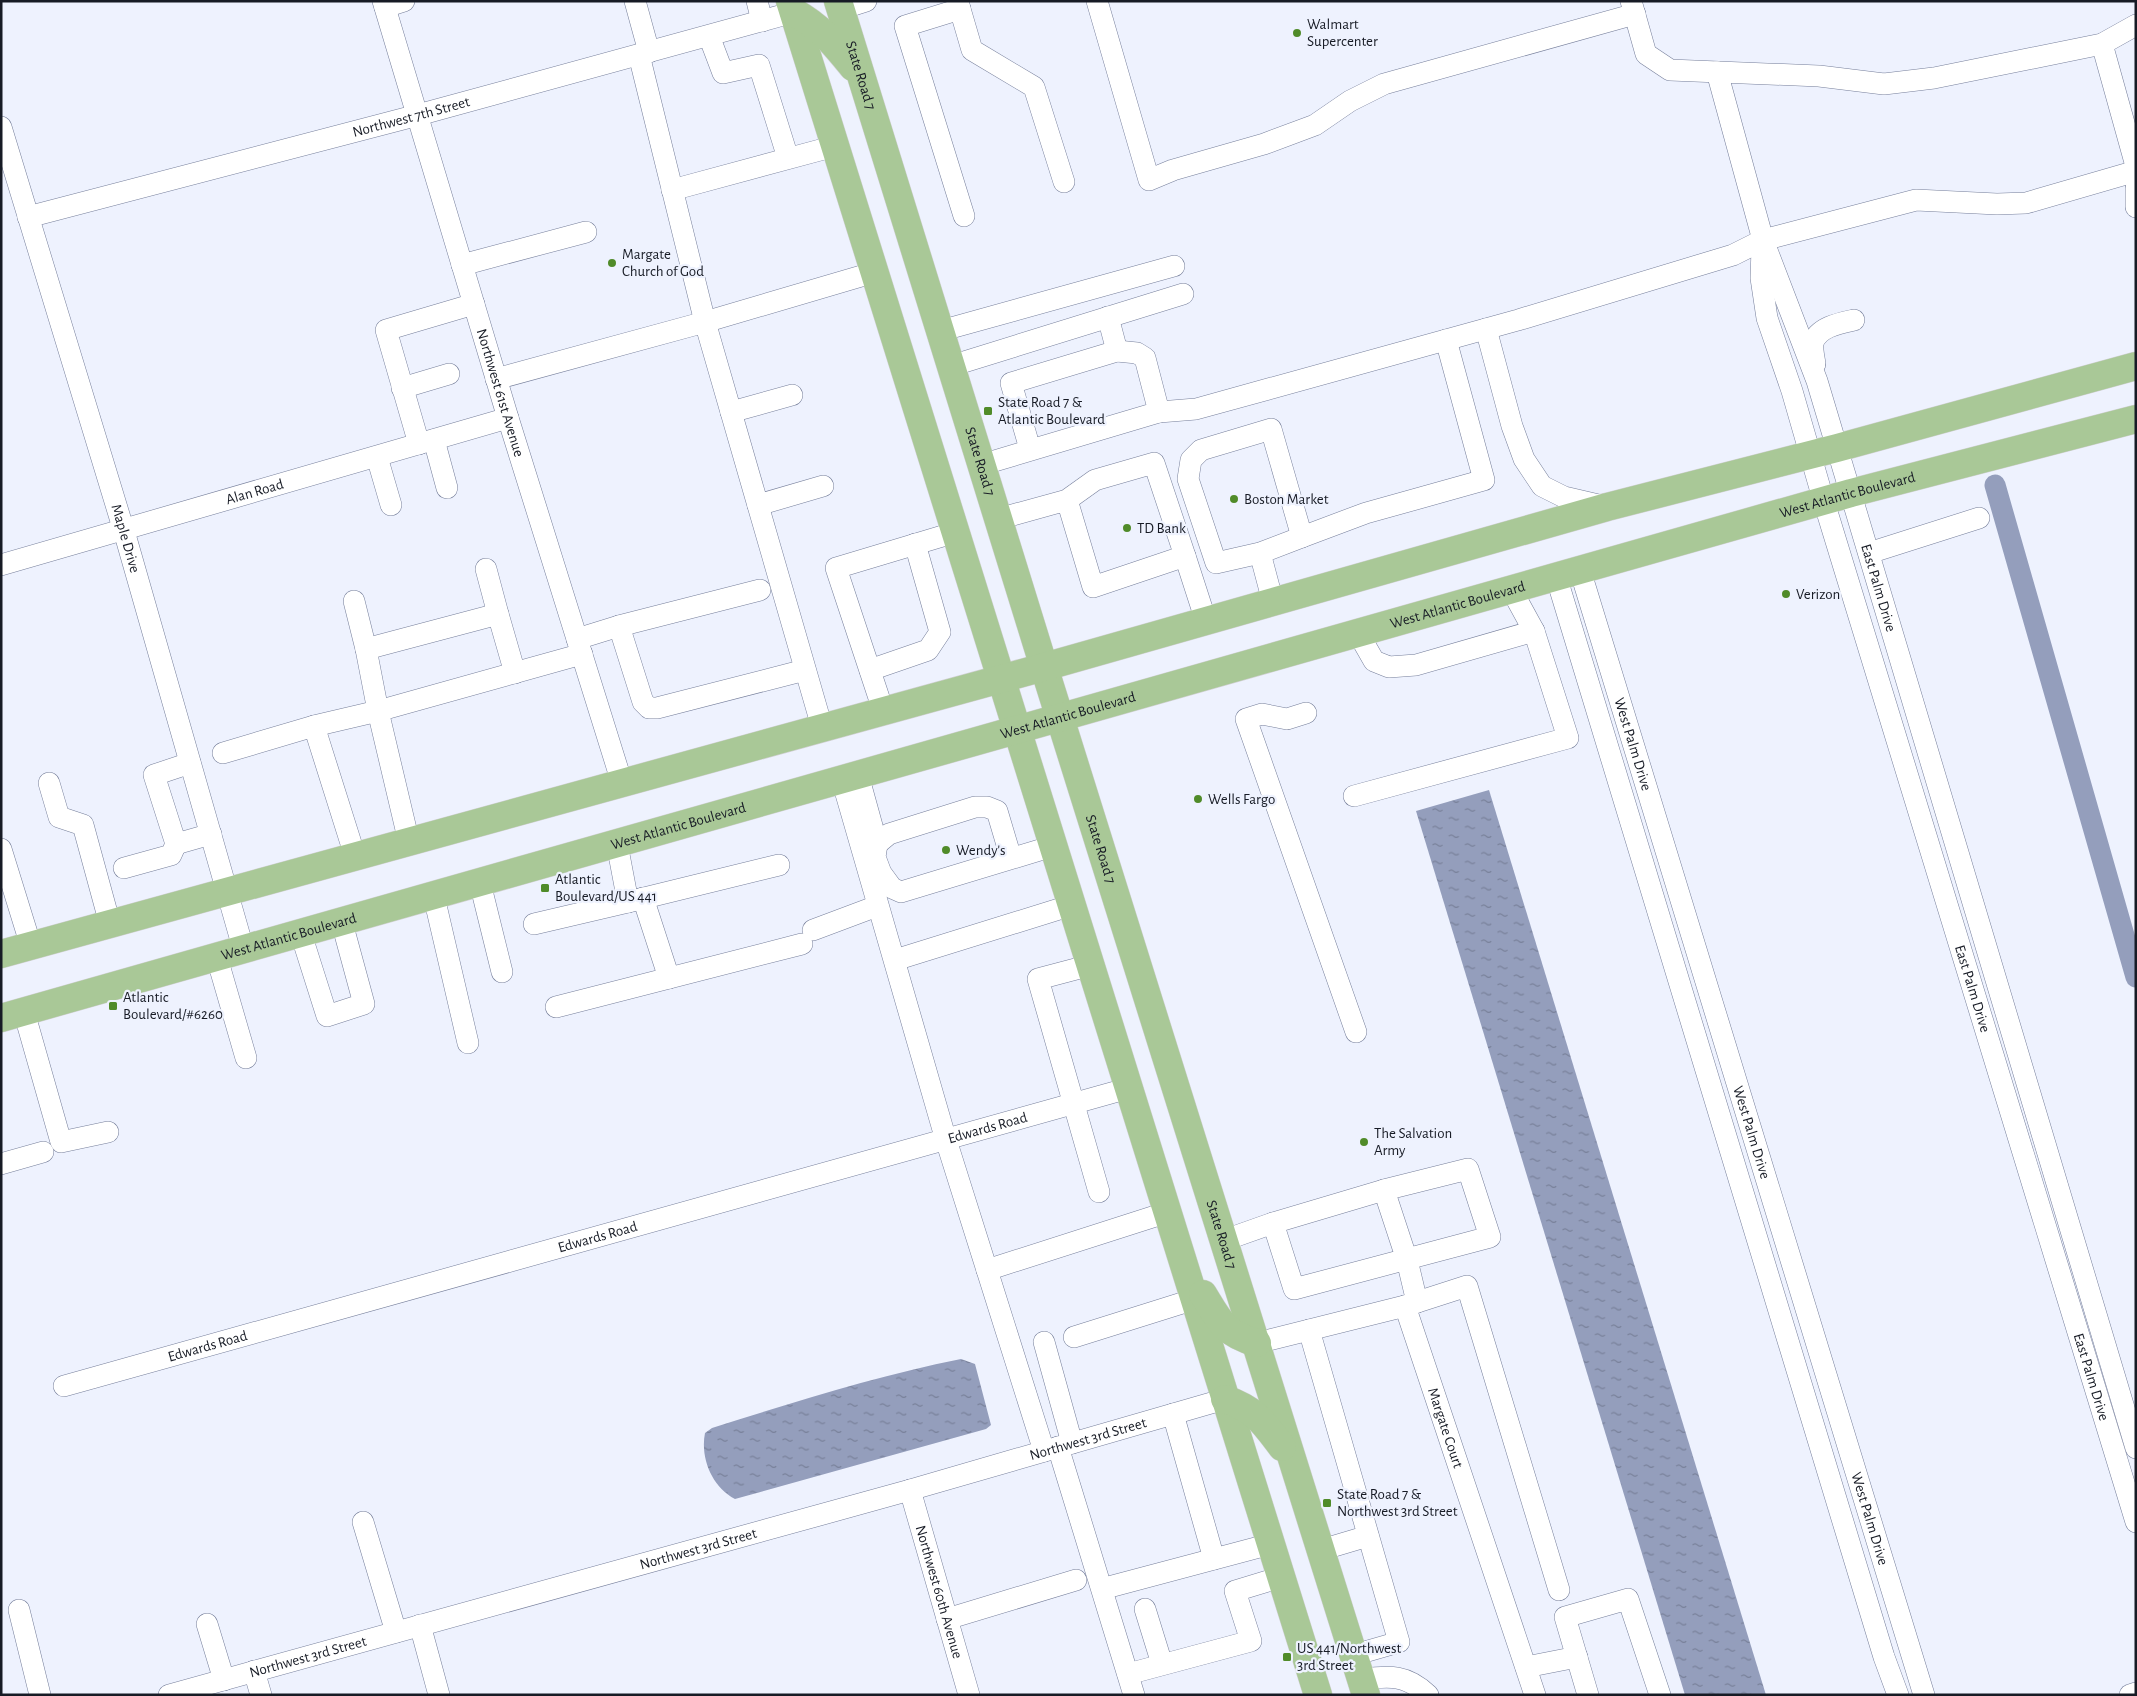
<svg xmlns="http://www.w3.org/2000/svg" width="2137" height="1696" viewBox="0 0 2137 1696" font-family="'Alegreya Sans',sans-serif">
<defs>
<pattern id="water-ripples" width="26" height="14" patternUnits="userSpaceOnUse" patternTransform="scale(1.25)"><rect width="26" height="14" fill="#949ebc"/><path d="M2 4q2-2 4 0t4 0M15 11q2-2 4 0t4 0" fill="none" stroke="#788099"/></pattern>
</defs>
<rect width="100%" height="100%" fill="#eef2fe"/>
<g fill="url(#water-ripples)">
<polygon points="1489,790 1766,1695 1685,1695 1416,811"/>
<path d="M 961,1359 L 975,1364 L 991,1425 L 986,1429 L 735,1499 C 712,1487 700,1458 705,1433 L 712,1428 C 795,1402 876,1376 961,1359 Z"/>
</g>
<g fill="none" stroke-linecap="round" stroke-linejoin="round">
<polyline stroke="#949ebc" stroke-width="21" points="1995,485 2136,977"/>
<defs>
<g id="minor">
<path id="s1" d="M 383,1 L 508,418 L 622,783"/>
<polyline points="635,1 649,52"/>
<polyline points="757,1 762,21"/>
<polyline points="958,1 960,9 905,26 964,216"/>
<polyline points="1097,1 1149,180 1173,170 1264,144 1315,125 1350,101 1384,84 1635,14"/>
<polyline points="1631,1 1646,54 1670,70 1819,76 1884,84 1934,78 2102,44 2136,25"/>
<polyline points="385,7 404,1"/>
<polyline points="841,9 866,1"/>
<polyline points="960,9 972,50 1034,87 1064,182"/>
<polyline points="709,36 723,73 759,65 788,158"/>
<polyline points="2102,44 2136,166"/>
<polyline points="639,55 705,322 875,272"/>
<path id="s2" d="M 1717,72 L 1763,240 L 1817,381 L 2136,1448"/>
<path id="s3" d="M 1,127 L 124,531 L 244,951"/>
<polyline points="2136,188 2136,207"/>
<polyline points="672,190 835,146"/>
<path id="s4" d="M 28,217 L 418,115 L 794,12"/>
<path id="s5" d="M 1762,248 L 1761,278 L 1767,318 L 1792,391 L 1824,502 L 2136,1522"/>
<polyline points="462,265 586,232"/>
<polyline points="1108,317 1117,351"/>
<polyline points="1486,329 1512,426 1524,459 1542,486 1564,497 1607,507"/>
<polyline points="940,331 1174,266"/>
<path d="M 1815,364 C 1814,357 1812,349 1813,343 C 1818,327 1840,323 1854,320"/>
<polyline points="951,366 1183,294"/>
<polyline points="496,379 705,322 822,727"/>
<polyline points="402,388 449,374"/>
<polyline points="731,412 792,395"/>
<polyline points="1159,412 1196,409 1518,320 1733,255 1763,240 1916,200 1997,204 2026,203 2136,171"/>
<polyline points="434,440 447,488"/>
<polyline points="419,444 386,330 474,304"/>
<polyline points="377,457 391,505"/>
<polyline points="981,465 1159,412 1145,358 1137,353 1117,351 1011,383 1030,449"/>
<polyline points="758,505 823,486"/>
<polyline points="998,519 1067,500 1095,480 1154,463 1185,556 1093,587 1067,500"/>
<polyline points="1302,537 1366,513 1484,480 1446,340"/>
<polyline points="1260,553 1216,563 1188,479 1191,460 1201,450 1271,429 1302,537 1260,553 1273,602"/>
<polyline points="1869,553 1979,518"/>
<polyline points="1185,556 1206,621"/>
<path id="s6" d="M 1,565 L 508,418"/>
<path id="s7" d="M 1580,570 L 1924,1695"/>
<polyline points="1556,576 1884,1657 1898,1695"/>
<polyline points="760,590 619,626 643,702 649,708 657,708 805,670"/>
<polyline points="354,601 366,649"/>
<polyline points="498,614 515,673"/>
<polyline points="1358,633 1374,661 1389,667 1416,665 1534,631"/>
<polyline points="577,639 619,626"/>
<polyline points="870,670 928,650 940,632 915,544"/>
<polyline points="883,710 836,568 956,532"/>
<polyline points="1306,713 1287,719 1262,714 1246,719 1356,1032"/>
<polyline points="314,726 378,711 582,654"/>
<polyline points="223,753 314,726 355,856"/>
<polyline points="190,763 154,775 176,844 211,834"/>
<polyline points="858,775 877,844 875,857 881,873 892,888 901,892 1053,846"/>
<polyline points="842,780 946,1140 1044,1451"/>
<polyline points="49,783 59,817 83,825 110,924"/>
<polyline points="1354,796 1568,738 1534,631 1511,589"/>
<polyline points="409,842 378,711 366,649 498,614 486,569"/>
<polyline points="877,844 889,834 975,807 987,807 997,811 1011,858"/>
<polyline points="1,849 31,946"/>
<polyline points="124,868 171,855 176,844"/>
<polyline points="480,883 502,972"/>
<polyline points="434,897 468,1043"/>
<polyline points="643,898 669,978"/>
<polyline points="628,902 779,865"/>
<polyline points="534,924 628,902 617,844"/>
<polyline points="813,930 877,906"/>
<polyline points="301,934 327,1016 364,1004 342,923"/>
<polyline points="217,958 246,1058"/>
<polyline points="895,960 1072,905"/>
<polyline points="1091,965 1038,979 1099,1192"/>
<polyline points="556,1007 802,944"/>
<polyline points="24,1012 61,1142 108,1132"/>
<polyline points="1,1164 43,1152"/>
<polyline points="1273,1223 1384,1190"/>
<polyline points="1225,1240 1273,1223 1294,1289 1490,1237 1468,1169 1384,1190 1407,1260 1417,1302"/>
<polyline points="987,1270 1168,1212"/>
<polyline points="1405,1306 1467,1286 1559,1590"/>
<polyline points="1309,1330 1399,1642 1354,1655"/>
<polyline points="1074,1337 1195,1299"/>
<polyline points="1044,1342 1072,1443"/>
<path id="s8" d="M 1257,1343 L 1405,1306 L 1535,1695"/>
<path id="s9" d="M 64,1386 L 1129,1088"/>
<polyline points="1173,1414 1214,1559"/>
<polyline points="1058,1447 1134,1695"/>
<path id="s10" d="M 910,1490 L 969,1695"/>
<polyline points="363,1522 396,1632"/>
<polyline points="1321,1550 1368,1536"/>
<polyline points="1109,1587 1271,1544"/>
<polyline points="1145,1609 1162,1664"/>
<polyline points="19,1610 40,1695"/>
<polyline points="947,1619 1076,1580"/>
<polyline points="207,1624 224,1680"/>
<polyline points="420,1625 439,1695"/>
<polyline points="1526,1667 1577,1657"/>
<polyline points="254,1671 261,1695"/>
<polyline points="1128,1674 1251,1641 1235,1591 1281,1577"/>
<path d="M 1361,1679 C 1390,1676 1406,1674 1428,1695"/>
<path id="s11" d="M 169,1695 L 910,1490 L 1225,1399"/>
<polyline points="1588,1695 1565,1617 1628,1599 1660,1695"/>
<polyline points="2130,1695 2136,1693"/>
</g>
<g id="major">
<polyline points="790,1 1318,1695"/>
<path id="s12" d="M 838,1 L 1044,667 L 1366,1695"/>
<path d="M 794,12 C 821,27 834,44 853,67"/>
<polyline points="1,954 1044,667 1607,507 1837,448 2136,366"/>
<path id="s13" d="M 1,1018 L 1851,493 L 2136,419"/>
<path d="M 1203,1294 C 1220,1322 1224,1333 1257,1343"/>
<path d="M 1225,1399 C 1256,1410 1263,1422 1282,1447"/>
</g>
</defs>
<use href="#minor" stroke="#767f9b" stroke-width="22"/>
<use href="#major" stroke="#d1d1d3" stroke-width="29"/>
<use href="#minor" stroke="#fff" stroke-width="21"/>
<use href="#major" stroke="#a9c897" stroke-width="28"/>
</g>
<g fill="#508b29" stroke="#eef2fe" stroke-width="2">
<circle cx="1297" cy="33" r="5"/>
<circle cx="612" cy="263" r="5"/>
<rect x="983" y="406" width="10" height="10" rx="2.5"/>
<circle cx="1234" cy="499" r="5"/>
<circle cx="1127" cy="528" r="5"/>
<circle cx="1786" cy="594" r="5"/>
<circle cx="1198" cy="799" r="5"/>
<circle cx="946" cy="850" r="5"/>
<rect x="540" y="883" width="10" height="10" rx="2.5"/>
<rect x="108" y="1001" width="10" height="10" rx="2.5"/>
<circle cx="1364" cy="1142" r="5"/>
<rect x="1322" y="1498" width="10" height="10" rx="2.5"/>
<rect x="1282" y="1652" width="10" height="10" rx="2.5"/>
</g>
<g text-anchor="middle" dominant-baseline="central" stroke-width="4.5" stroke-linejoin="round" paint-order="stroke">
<g font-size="15" fill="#171b25" stroke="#eef2fe" text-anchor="start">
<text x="1307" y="24">Walmart<tspan x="1307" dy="17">Supercenter</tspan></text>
<text x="622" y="254">Margate<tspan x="622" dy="17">Church of God</tspan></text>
<text x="998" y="402">State Road 7 &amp;<tspan x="998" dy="17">Atlantic Boulevard</tspan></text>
<text x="1244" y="499">Boston Market</text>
<text x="1137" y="528">TD Bank</text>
<text x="1796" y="594">Verizon</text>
<text x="1208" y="799">Wells Fargo</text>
<text x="956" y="850">Wendy's</text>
<text x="555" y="879">Atlantic<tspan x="555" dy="17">Boulevard/US 441</tspan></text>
<text x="123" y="997">Atlantic<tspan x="123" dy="17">Boulevard/#6260</tspan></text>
<text x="1374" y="1133">The Salvation<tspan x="1374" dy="17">Army</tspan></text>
<text x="1337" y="1494">State Road 7 &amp;<tspan x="1337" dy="17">Northwest 3rd Street</tspan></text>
<text x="1297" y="1648">US 441/Northwest<tspan x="1297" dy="17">3rd Street</tspan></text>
</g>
<g font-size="15" fill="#171b25" stroke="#eef2fe">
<text stroke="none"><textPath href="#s12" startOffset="78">State Road 7</textPath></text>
<text stroke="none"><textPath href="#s4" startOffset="396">Northwest 7th Street</textPath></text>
<text stroke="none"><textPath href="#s1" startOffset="409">Northwest 61st Avenue</textPath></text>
<text stroke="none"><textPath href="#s12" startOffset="482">State Road 7</textPath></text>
<text stroke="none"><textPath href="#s6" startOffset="264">Alan Road</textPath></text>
<text stroke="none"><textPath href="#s13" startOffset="1919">West Atlantic Boulevard</textPath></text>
<text stroke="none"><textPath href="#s3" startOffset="430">Maple Drive</textPath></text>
<text stroke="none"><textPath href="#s2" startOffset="541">East Palm Drive</textPath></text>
<text stroke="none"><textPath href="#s13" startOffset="1514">West Atlantic Boulevard</textPath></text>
<text stroke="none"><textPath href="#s13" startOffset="1109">West Atlantic Boulevard</textPath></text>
<text stroke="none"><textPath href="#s7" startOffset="182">West Palm Drive</textPath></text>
<text stroke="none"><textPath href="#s13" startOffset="704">West Atlantic Boulevard</textPath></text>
<text stroke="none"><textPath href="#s12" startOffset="888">State Road 7</textPath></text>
<text stroke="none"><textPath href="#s13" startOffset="299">West Atlantic Boulevard</textPath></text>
<text stroke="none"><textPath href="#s5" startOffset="772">East Palm Drive</textPath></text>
<text stroke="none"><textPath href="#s9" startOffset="959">Edwards Road</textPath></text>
<text stroke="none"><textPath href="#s7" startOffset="588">West Palm Drive</textPath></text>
<text stroke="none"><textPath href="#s12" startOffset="1292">State Road 7</textPath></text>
<text stroke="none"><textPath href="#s9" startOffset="554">Edwards Road</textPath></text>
<text stroke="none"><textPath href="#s9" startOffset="149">Edwards Road</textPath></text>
<text stroke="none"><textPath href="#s5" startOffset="1178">East Palm Drive</textPath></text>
<text stroke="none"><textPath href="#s8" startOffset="281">Margate Court</textPath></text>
<text stroke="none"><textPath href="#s11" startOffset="954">Northwest 3rd Street</textPath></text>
<text stroke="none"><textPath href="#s7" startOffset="992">West Palm Drive</textPath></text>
<text stroke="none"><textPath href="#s11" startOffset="549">Northwest 3rd Street</textPath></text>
<text stroke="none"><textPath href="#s10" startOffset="106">Northwest 60th Avenue</textPath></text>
<text stroke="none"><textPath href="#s11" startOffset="144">Northwest 3rd Street</textPath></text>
</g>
</g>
<rect width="2137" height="1696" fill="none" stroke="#171b25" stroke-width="5"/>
</svg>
